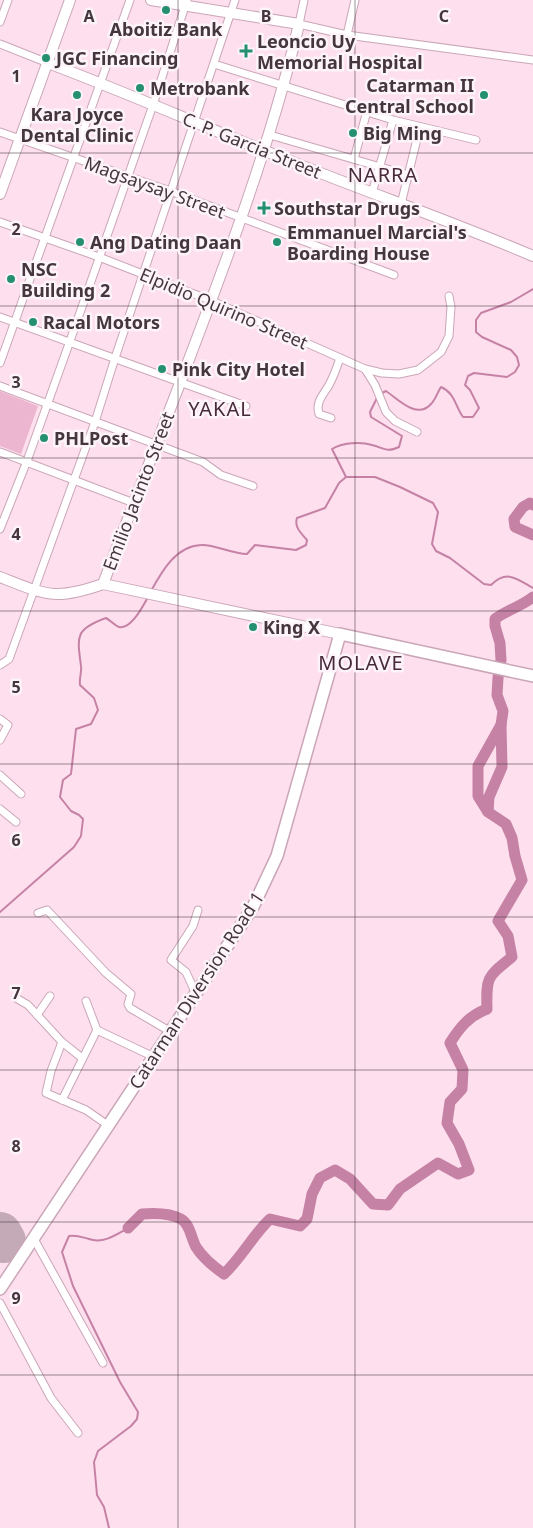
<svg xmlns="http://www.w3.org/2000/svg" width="533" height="1528" viewBox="0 0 533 1528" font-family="'Noto Sans',sans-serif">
<rect width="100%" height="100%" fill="#fedfee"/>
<polygon fill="#ecb6d1" points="0,391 38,406 21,454 0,446"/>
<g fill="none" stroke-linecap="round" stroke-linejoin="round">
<g stroke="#c582a5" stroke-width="2">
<path d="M 380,394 L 386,391 C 398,399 417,420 431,404 C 436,399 437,393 441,387 C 455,393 455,406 463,417 L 473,417 L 479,408 L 470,390 L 465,385 L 468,376 L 474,373 L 507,377 L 515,372 L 519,365 L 517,357 L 511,350 L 482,337 L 476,332 L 476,320 L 481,313 L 511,302 L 533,289"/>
<path d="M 346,477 L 332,449 C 342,443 360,441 372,445 C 384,448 386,453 399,447 L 402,436 L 371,417 L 370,412 L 377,398"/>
<path d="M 151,591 C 162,571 176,546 201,545 C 214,544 232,554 247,554 L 255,545 L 296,550 L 306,545 L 307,540 C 301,533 294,527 297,518 L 325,508 L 339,483 L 346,477 L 375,477 L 400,487 L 433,503 L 438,512 L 432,544 L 436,551 L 450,558 L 484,584 L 491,585 C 507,569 517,579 533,588"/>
<path d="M 0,912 L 74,847 L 81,836 L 83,819 L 79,815 L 71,811 L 60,797 L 63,780 L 71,774 L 76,729 L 91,724 L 98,710 L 94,698 L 80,685 C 79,678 82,672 81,666 C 77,636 75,629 106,618 C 110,620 115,626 119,627 C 131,630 143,606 148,597"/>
<path d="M 109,1528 L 104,1507 L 97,1495 L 94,1462 L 98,1451 L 131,1426 L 137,1419 L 138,1412 L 120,1382 L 73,1286 L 62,1252 L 69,1236 C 78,1235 81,1237 89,1239 C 103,1244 116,1235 128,1228"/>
</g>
<g stroke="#c582a5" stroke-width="11">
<polyline points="533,505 530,503 523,507 514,519 515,527 533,535"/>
<path d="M 488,812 L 489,797 L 502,767 L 501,725 L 503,711 L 497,695 L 498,678 L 501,660 L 500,643 L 495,626 L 495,619 C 507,610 522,606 533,597"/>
<path d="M 128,1228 L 142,1214 C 154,1213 170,1213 181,1219 C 190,1224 191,1238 196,1247 C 203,1258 214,1267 224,1274 C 242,1257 253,1235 270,1219 L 300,1226 L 307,1219 L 312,1194 L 320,1178 L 335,1170 L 350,1179 L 373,1204 L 388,1205 L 400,1189 L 438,1163 L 458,1174 L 469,1170 L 459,1144 L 447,1123 L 450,1102 L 462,1089 L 463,1070 L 450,1043 C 460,1027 469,1016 487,1009 C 486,977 487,977 512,957 L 508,936 L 498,921 L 522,880 L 515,856 L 512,838 L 506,824 L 488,812 L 478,796 L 478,766 L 501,725"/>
</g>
<polyline stroke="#c3aab6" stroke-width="44" points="0,1234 4,1241"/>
<defs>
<g id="street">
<polyline points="304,0 299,24 347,35 533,60"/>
<polyline points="0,22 8,0"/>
<polyline points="347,35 355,0"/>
<polyline points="0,44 48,63"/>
<polyline points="214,64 393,120 476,140"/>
<polyline points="0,132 170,191 394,275"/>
<polyline points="270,135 408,175"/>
<polyline points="354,159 367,111"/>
<polyline points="372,193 393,120"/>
<polyline points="401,204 420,127"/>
<polyline points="0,222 99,257 212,301 365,369 375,385 386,412 395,421 417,432"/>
<polyline points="0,317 246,406"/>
<polyline points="0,363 130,0"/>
<polyline points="365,369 382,373 399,374 418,370 441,352 449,336 451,307 449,296"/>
<polyline points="0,386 203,462 221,475 253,486"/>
<path d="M 331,418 L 319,414 C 315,402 324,394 329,385 C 334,376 337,367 340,358"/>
<polyline points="0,452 134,503"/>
<polyline points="0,529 27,461 70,341 153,105 187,0"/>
<polyline points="0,665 9,659 95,422 115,358 235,0"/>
<polyline points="0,719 8,725 0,740"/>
<polyline points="0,775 21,794"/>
<polyline points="0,809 16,822"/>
<polyline points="38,913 47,910 106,973 131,994 128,1004 130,1008 171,1032"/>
<polyline points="196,994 186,972 171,960 193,926 198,910"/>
<polyline points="16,998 28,1005 62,1042 51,1071 46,1093 86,1110 109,1126"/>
<polyline points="37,1015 50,996"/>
<polyline points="97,1030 154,1057"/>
<polyline points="62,1042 82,1058"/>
<polyline points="62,1100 97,1030 86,1001"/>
<polyline points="34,1239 103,1363"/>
<polyline points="0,1303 51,1398 78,1433"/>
</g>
<g id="secondary">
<path d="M 48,63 C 133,95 216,132 300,165 C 378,196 456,223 533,256"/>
<polyline points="0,194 70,0"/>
<path d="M 0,577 C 46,595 55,601 103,584 L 340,634"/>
<path d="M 103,584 C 129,517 154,450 180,383 C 225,265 270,147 299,24 L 151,0"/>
</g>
<polyline id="primary" points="0,1289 253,907 277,856 340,634 533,676"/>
</defs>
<use href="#street" stroke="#caa6b7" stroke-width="9"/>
<use href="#secondary" stroke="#caa6b7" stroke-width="12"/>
<use href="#primary" stroke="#caa6b7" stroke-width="14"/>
<use href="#street" stroke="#fff" stroke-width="7"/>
<use href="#secondary" stroke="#fff" stroke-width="10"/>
<use href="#primary" stroke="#fff" stroke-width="11"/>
</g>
<path fill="none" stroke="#45363e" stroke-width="1" stroke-opacity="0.55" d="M 178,0 L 178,1528M 355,0 L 355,1528M 0,153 L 533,153M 0,306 L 533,306M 0,458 L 533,458M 0,611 L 533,611M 0,764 L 533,764M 0,917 L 533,917M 0,1070 L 533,1070M 0,1222 L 533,1222M 0,1375 L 533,1375"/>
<g fill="#24906f" stroke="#fcf4f8" stroke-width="2">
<circle cx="166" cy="10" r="5"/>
<path d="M243.5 43.5h5v5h5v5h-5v5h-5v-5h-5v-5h5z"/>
<circle cx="46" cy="58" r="5"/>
<circle cx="140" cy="88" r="5"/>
<circle cx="77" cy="95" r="5"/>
<circle cx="484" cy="95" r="5"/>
<circle cx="353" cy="133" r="5"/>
<path d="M261.5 200.5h5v5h5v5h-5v5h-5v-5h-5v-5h5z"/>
<circle cx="80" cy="242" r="5"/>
<circle cx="277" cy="242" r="5"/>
<circle cx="11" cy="279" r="5"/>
<circle cx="33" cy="322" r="5"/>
<circle cx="162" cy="369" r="5"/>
<circle cx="44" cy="438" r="5"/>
<circle cx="253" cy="627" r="5"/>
</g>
<g text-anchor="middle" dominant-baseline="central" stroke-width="5" stroke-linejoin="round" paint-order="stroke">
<g font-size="18" font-weight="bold" fill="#45363e" stroke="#fcf4f8" text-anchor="start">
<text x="166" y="29" text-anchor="middle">Aboitiz Bank</text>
<text x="257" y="41">Leoncio Uy<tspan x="257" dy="21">Memorial Hospital</tspan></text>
<text x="56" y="58">JGC Financing</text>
<text x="474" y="85" text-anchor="end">Catarman II<tspan x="474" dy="21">Central School</tspan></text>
<text x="150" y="88">Metrobank</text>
<text x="77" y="114" text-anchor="middle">Kara Joyce<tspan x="77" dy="21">Dental Clinic</tspan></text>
<text x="363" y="133">Big Ming</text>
<text x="274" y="208">Southstar Drugs</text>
<text x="287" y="232">Emmanuel Marcial's<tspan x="287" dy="21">Boarding House</tspan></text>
<text x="90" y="242">Ang Dating Daan</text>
<text x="21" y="269">NSC<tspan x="21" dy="21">Building 2</tspan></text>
<text x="43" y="322">Racal Motors</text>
<text x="172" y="369">Pink City Hotel</text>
<text x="54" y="438">PHLPost</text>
<text x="263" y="627">King X</text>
</g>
<g font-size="18" fill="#45363e" stroke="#fcf4f8">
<text transform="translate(252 145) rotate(22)">C. P. Garcia Street</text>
<text transform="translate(155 187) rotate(20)">Magsaysay Street</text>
<text transform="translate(224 308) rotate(23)">Elpidio Quirino Street</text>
<text transform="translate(138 491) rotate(-69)">Emilio Jacinto Street</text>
<text transform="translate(196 990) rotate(-57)">Catarman Diversion Road 1</text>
</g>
<g font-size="20" letter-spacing="1" fill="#482b3a" stroke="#fcf4f8">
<text x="383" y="174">NARRA</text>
<text x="220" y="408">YAKAL</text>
<text x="361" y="662">MOLAVE</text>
</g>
</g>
<g font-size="16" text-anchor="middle" font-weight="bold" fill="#45363e" stroke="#fcf4f8" stroke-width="5" stroke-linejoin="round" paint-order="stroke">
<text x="89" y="22">A</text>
<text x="266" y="22">B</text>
<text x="444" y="22">C</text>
<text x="16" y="82">1</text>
<text x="16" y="235">2</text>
<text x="16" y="388">3</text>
<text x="16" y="540">4</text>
<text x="16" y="693">5</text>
<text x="16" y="846">6</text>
<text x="16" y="999">7</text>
<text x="16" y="1152">8</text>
<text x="16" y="1304">9</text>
</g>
</svg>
